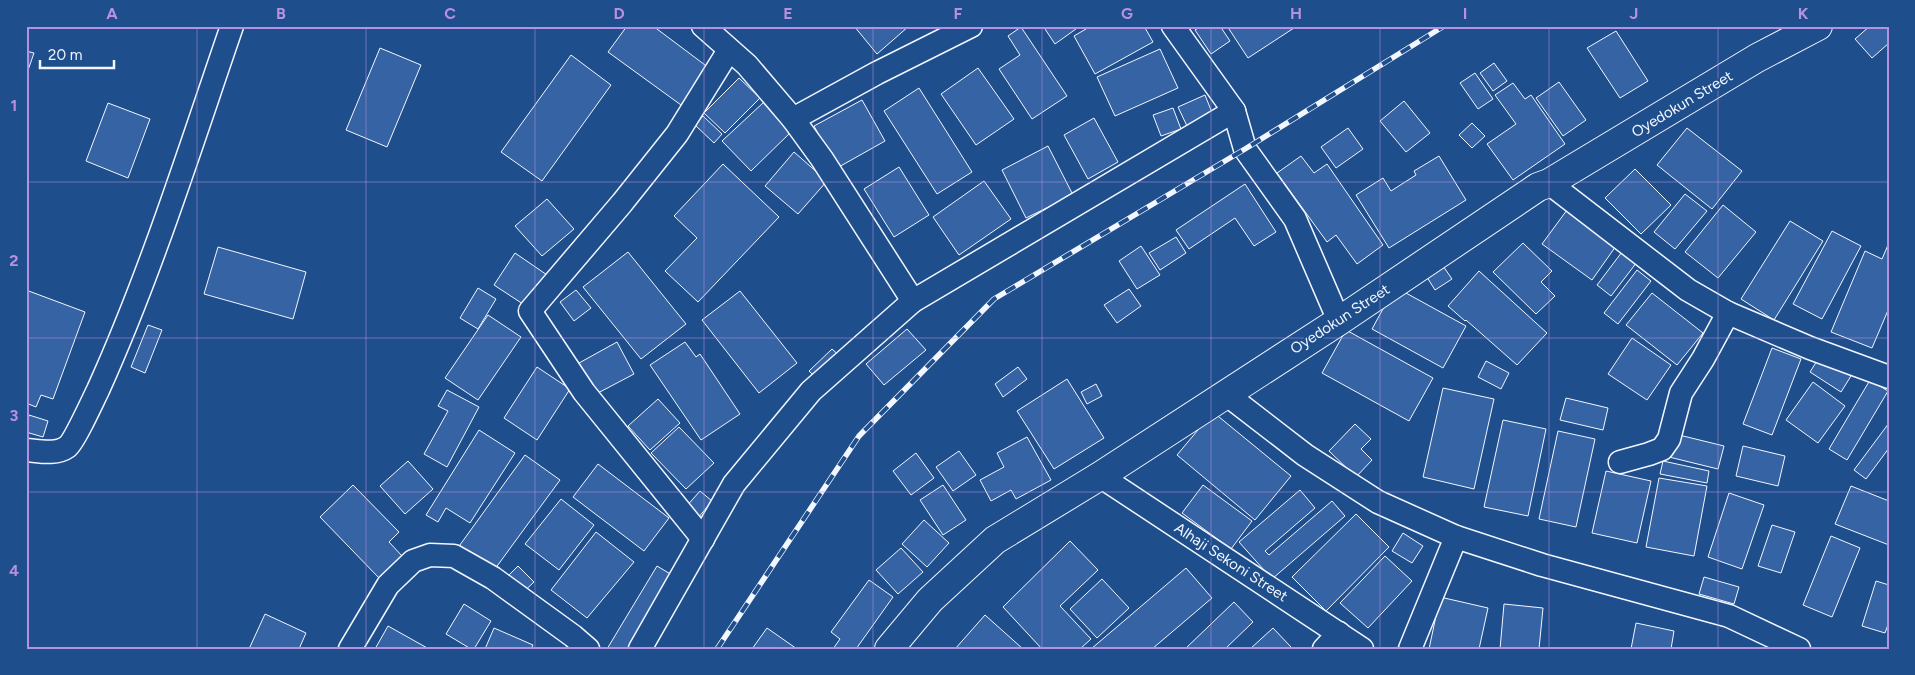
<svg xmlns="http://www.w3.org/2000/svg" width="1915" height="675" viewBox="0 0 1915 675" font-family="Figtree,sans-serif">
<rect width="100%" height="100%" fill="#1f4e8c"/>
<g fill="#3563a3" stroke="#f2f6ff">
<polygon points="627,26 653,26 709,68 681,105 608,52"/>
<polygon points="854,26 909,26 877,54"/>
<polygon points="1043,26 1080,26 1055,44"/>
<polygon points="1091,26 1144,26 1153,42 1095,74 1074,36"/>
<polygon points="1201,26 1220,26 1230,41 1211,54 1195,30"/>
<polygon points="1227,26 1297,26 1248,58"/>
<polygon points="1870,26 1889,26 1889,43 1872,58 1855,39"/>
<polygon points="1021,27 1067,96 1032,119 999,69 1020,55 1008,36"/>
<polygon points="1616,31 1648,81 1620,98 1587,48"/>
<polygon points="380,48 421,65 387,147 346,130"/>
<polygon points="1160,49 1178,88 1115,116 1097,77"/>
<polygon points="26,51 34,53 26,76"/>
<polygon points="571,55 611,85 542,181 501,152"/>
<polygon points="1494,63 1507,81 1493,91 1480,73"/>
<polygon points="978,68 1014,119 976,145 941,94"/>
<polygon points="1475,73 1493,99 1478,109 1460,83"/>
<polygon points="739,78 760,98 725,133 704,113"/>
<polygon points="1559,82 1586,120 1563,136 1536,98"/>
<polygon points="1513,83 1525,99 1531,95 1565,144 1513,180 1487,144 1516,124 1495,95"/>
<polygon points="919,88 972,172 937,194 884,111"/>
<polygon points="1205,95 1213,115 1187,126 1178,107"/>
<polygon points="862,100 885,141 837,168 814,126"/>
<polygon points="1404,101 1430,133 1406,152 1380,121"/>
<polygon points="764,102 792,131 751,171 722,141"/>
<polygon points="108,103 150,119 128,178 86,161"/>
<polygon points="1173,108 1181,129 1161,136 1153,115"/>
<polygon points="703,116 722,134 714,143 695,125"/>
<polygon points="1094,118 1118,162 1088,179 1064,135"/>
<polygon points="1472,123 1485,136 1472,148 1459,135"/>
<polygon points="1348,128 1363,149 1336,168 1321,147"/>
<polygon points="1687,128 1742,171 1712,209 1657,165"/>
<polygon points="1048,146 1073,195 1026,218 1002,170"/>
<polygon points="794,152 827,181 798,214 765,186"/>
<polygon points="1301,156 1314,173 1327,164 1383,245 1357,264 1336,235 1327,242 1277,173"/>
<polygon points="1439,156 1466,200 1389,248 1356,195 1383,178 1391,191 1416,175 1414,171"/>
<polygon points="723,164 779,217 698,302 665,271 697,238 674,216"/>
<polygon points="899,167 929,215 894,237 864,189"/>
<polygon points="1635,169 1671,205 1641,234 1605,198"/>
<polygon points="984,181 1011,219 959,255 933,217"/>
<polygon points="1245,184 1276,232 1254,246 1235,218 1189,249 1176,230"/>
<polygon points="1685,194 1707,211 1675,249 1654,232"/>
<polygon points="547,199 574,229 542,256 515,226"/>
<polygon points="1723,205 1756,232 1718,278 1685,252"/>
<polygon points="1567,210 1616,246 1592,280 1542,244"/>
<polygon points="1790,221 1823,241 1774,320 1741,299"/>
<polygon points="1832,231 1861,246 1822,319 1793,304"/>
<polygon points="1176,237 1186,253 1160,270 1149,253"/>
<polygon points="1523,243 1552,271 1541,282 1555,296 1536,314 1493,272"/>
<polygon points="1888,245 1889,308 1872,348 1831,332 1865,251 1882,259"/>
<polygon points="1141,246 1160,275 1137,289 1119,261"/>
<polygon points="218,247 306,272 293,319 204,294"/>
<polygon points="628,252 686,324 641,359 583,287"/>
<polygon points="1622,252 1637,262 1611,296 1597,285"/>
<polygon points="515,253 550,277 529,308 494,285"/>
<polygon points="1441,263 1452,279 1435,290 1425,274"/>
<polygon points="1637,270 1651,281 1618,324 1604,313"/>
<polygon points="1479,271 1547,333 1517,365 1466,320 1465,321 1448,306"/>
<polygon points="1395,287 1466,326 1443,368 1372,329"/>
<polygon points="478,288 496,299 478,329 460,318"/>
<polygon points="1129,289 1141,306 1117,323 1104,305"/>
<polygon points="26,290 85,312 53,399 41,395 36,407 26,403"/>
<polygon points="576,290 591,308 574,321 560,302"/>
<polygon points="740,291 797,363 759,393 702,320"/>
<polygon points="1652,293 1703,333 1677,365 1626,325"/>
<polygon points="488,315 521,337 478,400 445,378"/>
<polygon points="148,325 162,330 145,373 131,367"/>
<polygon points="907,329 926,350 884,385 866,364"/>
<polygon points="1346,330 1433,378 1409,421 1322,373"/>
<polygon points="1632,338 1671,365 1647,400 1608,374"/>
<polygon points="617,342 634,374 596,394 579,363"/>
<polygon points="685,342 696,357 700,354 740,414 701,440 650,365"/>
<polygon points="1772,348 1801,359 1772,435 1743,424"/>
<polygon points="832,349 842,358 819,381 809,371"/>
<polygon points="1820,356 1851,376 1841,392 1810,372"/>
<polygon points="1486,361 1509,373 1501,389 1478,377"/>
<polygon points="537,367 570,389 537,440 504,418"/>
<polygon points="1018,367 1027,379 1003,397 995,384"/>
<polygon points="1067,379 1104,438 1054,469 1017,411"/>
<polygon points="1870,380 1888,391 1847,460 1829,449"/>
<polygon points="1813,382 1845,406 1818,443 1786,420"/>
<polygon points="1096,384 1102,396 1087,404 1081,392"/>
<polygon points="1443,388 1494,399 1474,489 1423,477"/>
<polygon points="447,390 479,407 447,467 424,454 448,411 438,406"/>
<polygon points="1566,398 1608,408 1603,430 1560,420"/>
<polygon points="658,399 680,423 650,450 628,426"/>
<polygon points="1213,412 1291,476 1255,520 1177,455"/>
<polygon points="29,415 48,421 43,437 26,432"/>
<polygon points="1503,420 1546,429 1528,516 1484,507"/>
<polygon points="1889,423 1889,448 1866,479 1854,470"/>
<polygon points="1355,424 1371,439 1361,449 1372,460 1356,477 1329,451"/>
<polygon points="679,427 714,463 686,489 651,453"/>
<polygon points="479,430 515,453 470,523 446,508 438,522 426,515"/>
<polygon points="1558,431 1595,439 1576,527 1539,519"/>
<polygon points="1675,434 1724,446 1718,469 1669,457"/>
<polygon points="1027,437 1051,480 1016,499 1011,490 991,501 980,480 1004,467 997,453"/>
<polygon points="1743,446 1785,456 1778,486 1736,476"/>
<polygon points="959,451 976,475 953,491 936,467"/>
<polygon points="916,453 934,478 911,495 893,471"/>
<polygon points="525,455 560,480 492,573 457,549"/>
<polygon points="408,461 433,489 405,514 380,486"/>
<polygon points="1663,461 1709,471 1707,483 1660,474"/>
<polygon points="598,464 669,518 644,551 573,497"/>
<polygon points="1606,471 1651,481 1637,543 1592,533"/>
<polygon points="1659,478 1707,486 1694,556 1646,547"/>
<polygon points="353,485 399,532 389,542 403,557 380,579 320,517"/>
<polygon points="943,485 966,520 943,535 920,500"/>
<polygon points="1203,485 1252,521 1231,549 1182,513"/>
<polygon points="1851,486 1889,501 1889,545 1835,524"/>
<polygon points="1300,490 1315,508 1265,551 1269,555 1332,501 1345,516 1272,579 1239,542"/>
<polygon points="700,491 712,501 698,518 685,508"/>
<polygon points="1729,493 1764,505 1742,569 1708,557"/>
<polygon points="561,499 594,525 559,570 525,544"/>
<polygon points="1356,514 1389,547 1326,611 1292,577"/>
<polygon points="924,520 949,543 927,567 902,544"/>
<polygon points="1772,525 1795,532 1781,573 1758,566"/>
<polygon points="596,532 634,562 587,618 551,590"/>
<polygon points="1403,533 1423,546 1412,563 1392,551"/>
<polygon points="1831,536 1860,548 1832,617 1803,605"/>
<polygon points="1070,541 1098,570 1060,606 1091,639 1080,649 1042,649 1003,607"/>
<polygon points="901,548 923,572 898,594 876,570"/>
<polygon points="1385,556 1412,581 1368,628 1340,603"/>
<polygon points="518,566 534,582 519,596 503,581"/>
<polygon points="657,566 672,575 627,649 607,649"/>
<polygon points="1186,568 1212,598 1152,649 1091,649"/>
<polygon points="1704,577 1739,587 1734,604 1699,594"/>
<polygon points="1102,579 1129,608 1097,638 1070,609"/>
<polygon points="869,580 893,597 856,649 833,649 840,639 831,632"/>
<polygon points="1876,581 1889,585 1889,622 1885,633 1862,626"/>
<polygon points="1440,597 1488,608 1479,649 1429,649"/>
<polygon points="1234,602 1253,622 1225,649 1185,649"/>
<polygon points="464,604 491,621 474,649 471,649 446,634"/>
<polygon points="1504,604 1543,608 1539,649 1500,649"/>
<polygon points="265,614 306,633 299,649 249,649"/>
<polygon points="985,615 1023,649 955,649"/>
<polygon points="1636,623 1674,631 1671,649 1631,649"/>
<polygon points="388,626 429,649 375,649"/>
<polygon points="494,628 533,645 531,649 485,649"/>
<polygon points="767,628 797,649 752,649"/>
<polygon points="1273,628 1291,647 1290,649 1250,649"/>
</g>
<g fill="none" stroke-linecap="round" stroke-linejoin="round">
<defs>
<g id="street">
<polyline points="703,26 747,65 793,119 822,159 913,301"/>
<polyline points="1173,26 1234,111 1245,149 1295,219 1339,321"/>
<polyline points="793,119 877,73 971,26"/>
<polyline points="1549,183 1688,290 1728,313 1810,348 1889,377"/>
<polyline points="1226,394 1305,455 1378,502 1456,537 1542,565 1729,616 1799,649"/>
<path d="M 26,450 C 39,451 56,455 67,447 C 74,442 93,400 98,390 C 151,273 190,148 232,26"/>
<polyline points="1620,462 1649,454 1662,449 1669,439 1681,393 1703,359 1728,313"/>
<polyline points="1100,476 1362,649"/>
<polyline points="703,539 584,392 530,311 622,203 677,134 729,50"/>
<polyline points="350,649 388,585 413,561 430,555 454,556 493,578 573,636 588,649"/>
<polyline points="640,649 734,484 811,391 913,301 1234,111"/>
<polyline points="1324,649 1339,633"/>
<polyline points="1410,649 1456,537"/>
</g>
<polyline id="secondary" points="889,649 930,600 995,540 1100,476 1339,321 1538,187 1549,183 1757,58 1818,26"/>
</defs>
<use href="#street" stroke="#f2f6ff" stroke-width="25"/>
<use href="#secondary" stroke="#f2f6ff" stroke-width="30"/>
<use href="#street" stroke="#1f4e8c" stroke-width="22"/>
<use href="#secondary" stroke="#1f4e8c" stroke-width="28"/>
<defs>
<polyline id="rail" points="717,649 859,436 994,299 1245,149 1444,26"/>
</defs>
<use href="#rail" stroke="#f2f6ff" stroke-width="5.5"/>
<use href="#rail" stroke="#1f4e8c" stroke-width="4" stroke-dasharray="11" stroke-linecap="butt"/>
</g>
<path fill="none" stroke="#b691df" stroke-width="1" stroke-opacity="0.55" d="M 197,26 L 197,649M 366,26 L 366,649M 535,26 L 535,649M 704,26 L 704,649M 873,26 L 873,649M 1042,26 L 1042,649M 1211,26 L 1211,649M 1380,26 L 1380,649M 1549,26 L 1549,649M 1718,26 L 1718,649M 26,182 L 1889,182M 26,338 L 1889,338M 26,492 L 1889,492"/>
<g text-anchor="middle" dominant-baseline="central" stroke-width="4" stroke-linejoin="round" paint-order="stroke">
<g font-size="15" fill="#f2f6ff" stroke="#1f4e8c">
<text transform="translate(1682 104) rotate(-31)">Oyedokun Street</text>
<text transform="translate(1340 319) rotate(-33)">Oyedokun Street</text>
<text transform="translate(1231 562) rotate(33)">Alhaji Sekoni Street</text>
</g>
</g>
<rect width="1915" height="675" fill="none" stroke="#1f4e8c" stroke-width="55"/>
<path d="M40 60v8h74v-8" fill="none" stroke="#f2f6ff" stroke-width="2.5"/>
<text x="48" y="60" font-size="15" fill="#f2f6ff" stroke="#1f4e8c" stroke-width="4" paint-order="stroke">20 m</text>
<rect x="28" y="28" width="1860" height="620" fill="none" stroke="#b691df" stroke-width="2"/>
<g font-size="16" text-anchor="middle" font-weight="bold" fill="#b691df">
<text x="112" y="19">A</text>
<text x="281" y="19">B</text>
<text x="450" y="19">C</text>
<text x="619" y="19">D</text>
<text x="788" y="19">E</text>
<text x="958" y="19">F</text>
<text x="1127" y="19">G</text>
<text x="1296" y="19">H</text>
<text x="1465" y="19">I</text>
<text x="1634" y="19">J</text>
<text x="1803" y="19">K</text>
<text x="14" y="111">1</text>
<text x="14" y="266">2</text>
<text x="14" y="421">3</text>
<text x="14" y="576">4</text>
</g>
</svg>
